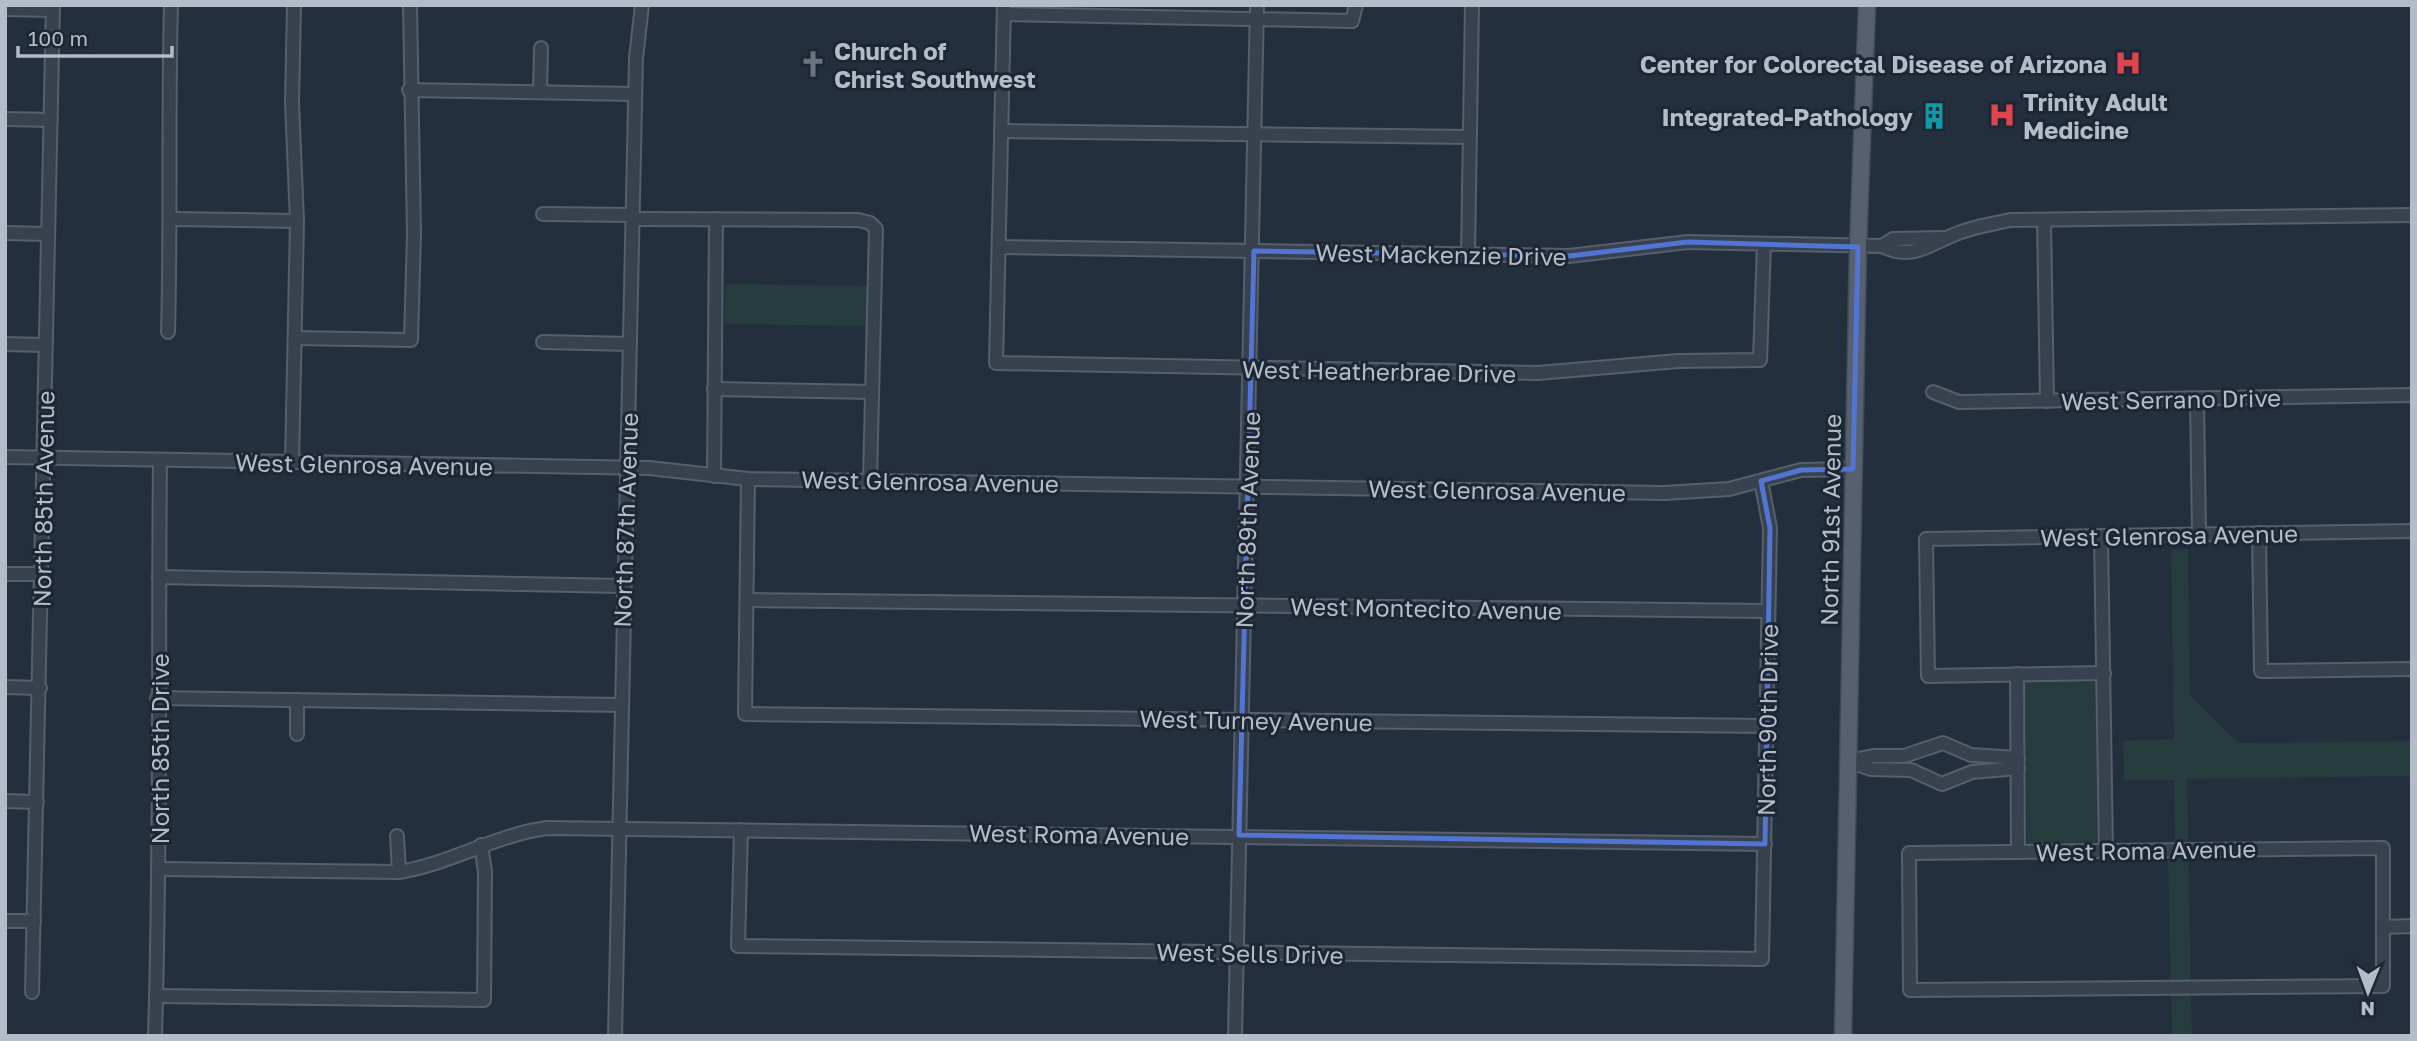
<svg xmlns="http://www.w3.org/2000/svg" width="2417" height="1041" viewBox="0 0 2417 1041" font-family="'Golos Text',sans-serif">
<rect width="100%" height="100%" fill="#242f3e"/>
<g fill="#263c3f">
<polygon points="725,284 867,286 867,326 724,324"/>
<polygon points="2188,549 2190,695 2238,743 2412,741 2412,780 2407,776 2187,779 2192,1036 2172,1036 2168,860 2175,837 2174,780 2124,780 2123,741 2174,739 2171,550"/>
<polygon points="2098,680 2101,843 2027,845 2025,681"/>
</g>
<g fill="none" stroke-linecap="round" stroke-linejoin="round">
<defs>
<g id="minor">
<polyline points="1004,5 996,363 1538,373 1678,361 1760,360 1764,244"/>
<polyline points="5,9 52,10"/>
<polyline points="1004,14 1352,21 1356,5"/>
<polyline points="409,90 635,94"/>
<polyline points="540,92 541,48"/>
<polyline points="5,119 51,120"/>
<polyline points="1001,131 1469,137"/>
<polyline points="543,214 632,215"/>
<polyline points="172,219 297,221"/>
<polyline points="632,219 858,220 870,223 876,229 870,480"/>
<polyline points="2044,220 2047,401"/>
<polyline points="5,233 48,234"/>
<polyline points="1882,246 1893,239 1946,238"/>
<path d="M 999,247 L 1569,256 L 1688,242 L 1882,246 C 1914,262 1932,242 1961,232 C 1977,226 1993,224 2010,220 L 2412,215"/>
<polyline points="1468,254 1472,5"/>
<path d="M 168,332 C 171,223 168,114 171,5"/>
<polyline points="295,338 411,340 414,234 410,5"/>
<polyline points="543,342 630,344"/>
<polyline points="5,344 44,345"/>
<polyline points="714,389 872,392"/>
<polyline points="1933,392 1959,402 2412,395"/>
<polyline points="2197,399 2199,534"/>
<polyline points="5,457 649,468 748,479 1664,493 1729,489 1801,470 1853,469"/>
<polyline points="292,463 297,221 292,103 294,5"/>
<polyline points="714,476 716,219"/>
<polyline points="748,479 745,714 1767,726"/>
<polyline points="2259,533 2261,671 2412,669"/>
<polyline points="2101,536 2106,851"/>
<polyline points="5,574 42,574"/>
<polyline points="159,577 622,586"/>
<polyline points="748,600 1768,611"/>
<polyline points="2104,673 1928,676 1926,539 2412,531"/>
<polyline points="2017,674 2018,852"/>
<polyline points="5,687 40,688"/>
<polyline points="157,698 621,705"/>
<polyline points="297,734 297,700"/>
<polyline points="1848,761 1871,769 1911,770 1942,784 1972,772 2018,768"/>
<polyline points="1849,761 1873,756 1904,756 1943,743 1971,755 2018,758"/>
<polyline points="5,801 37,802"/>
<polyline points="741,830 738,946 1762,959 1770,528 1761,481"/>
<polyline points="397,836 399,872"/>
<polygon points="2383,848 2383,986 1910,990 1909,853"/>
<path d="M 159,869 L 399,872 C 450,864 495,835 547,828 L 1765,844"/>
<polyline points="5,921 34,921"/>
<polyline points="2384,927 2412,926"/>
<polyline points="32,992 53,5"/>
<polyline points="156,996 484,1000 485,872 481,845"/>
<path d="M 155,1036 C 161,844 158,653 160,461"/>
<polyline points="615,1036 636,58 642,5"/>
<polyline points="1235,1036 1257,5"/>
</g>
<polyline id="major" points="1843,1036 1858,247 1867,5"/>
</defs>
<use href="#minor" stroke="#565f6c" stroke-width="16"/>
<use href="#major" stroke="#414a57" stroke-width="19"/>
<use href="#minor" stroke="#38414e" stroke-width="12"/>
<use href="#major" stroke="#56606e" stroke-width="16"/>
</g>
<path fill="none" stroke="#5274d3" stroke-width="5" stroke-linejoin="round" d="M 1688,242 L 1858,247 L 1853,469 L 1801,470 L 1761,481 L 1770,528 L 1765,844 L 1239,835 L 1254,251 L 1569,256 Z"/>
<defs>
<symbol id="hospital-bare" viewBox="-9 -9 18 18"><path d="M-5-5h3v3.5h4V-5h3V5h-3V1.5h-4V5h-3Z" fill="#e0444e" stroke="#1d2633" stroke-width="2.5" paint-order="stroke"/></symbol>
<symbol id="church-bare" viewBox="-9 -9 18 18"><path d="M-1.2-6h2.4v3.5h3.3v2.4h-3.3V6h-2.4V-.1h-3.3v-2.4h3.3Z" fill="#6b7280" stroke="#1d2633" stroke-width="2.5" paint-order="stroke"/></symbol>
<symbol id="building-bare" viewBox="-9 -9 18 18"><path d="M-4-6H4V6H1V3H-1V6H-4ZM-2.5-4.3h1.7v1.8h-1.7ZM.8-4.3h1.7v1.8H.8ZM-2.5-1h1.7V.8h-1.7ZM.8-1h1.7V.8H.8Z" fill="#0f9aa8" stroke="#1d2633" stroke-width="2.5" paint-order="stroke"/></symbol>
</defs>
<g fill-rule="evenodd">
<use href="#hospital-bare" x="2109" y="44" width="38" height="38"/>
<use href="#church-bare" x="794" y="45" width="38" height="38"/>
<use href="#hospital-bare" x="1983" y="96" width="38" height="38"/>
<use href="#building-bare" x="1915" y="97" width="38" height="38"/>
</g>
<g text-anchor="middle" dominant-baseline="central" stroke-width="6" stroke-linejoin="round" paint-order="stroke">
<g font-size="24" font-weight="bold" fill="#b4bcc9" stroke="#1d2633" text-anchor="start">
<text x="834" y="50">Church of<tspan x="834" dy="28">Christ Southwest</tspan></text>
<text x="2107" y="63" text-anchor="end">Center for Colorectal Disease of Arizona</text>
<text x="2023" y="101">Trinity Adult<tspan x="2023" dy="28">Medicine</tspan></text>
<text x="1913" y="116" text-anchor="end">Integrated-Pathology</text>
</g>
<g font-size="24" fill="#b4bcc9" stroke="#1d2633">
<text transform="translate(1441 254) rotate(1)">West Mackenzie Drive</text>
<text transform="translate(1379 371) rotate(1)">West Heatherbrae Drive</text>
<text transform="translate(2171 399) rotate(-1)">West Serrano Drive</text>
<text transform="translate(364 464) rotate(1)">West Glenrosa Avenue</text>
<text transform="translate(930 481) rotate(1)">West Glenrosa Avenue</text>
<text transform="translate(1497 490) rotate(1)">West Glenrosa Avenue</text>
<text transform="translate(43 499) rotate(-89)">North 85th Avenue</text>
<text transform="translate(625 520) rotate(-88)">North 87th Avenue</text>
<text transform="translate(1247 520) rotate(-88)">North 89th Avenue</text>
<text transform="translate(1830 520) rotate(-89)">North 91st Avenue</text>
<text transform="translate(2169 535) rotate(-1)">West Glenrosa Avenue</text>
<text transform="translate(1426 608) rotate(1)">West Montecito Avenue</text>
<text transform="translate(1256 720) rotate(1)">West Turney Avenue</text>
<text transform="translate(1767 720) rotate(-89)">North 90th Drive</text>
<text transform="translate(159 749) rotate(-90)">North 85th Drive</text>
<text transform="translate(1079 834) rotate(1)">West Roma Avenue</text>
<text transform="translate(2146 850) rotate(-1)">West Roma Avenue</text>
<text transform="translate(1250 953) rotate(1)">West Sells Drive</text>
</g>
</g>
<rect width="2417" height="1041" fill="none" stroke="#b4bcc9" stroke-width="14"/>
<g transform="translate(2368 992) rotate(181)" stroke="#1d2633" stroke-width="5" paint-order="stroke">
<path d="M0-5L12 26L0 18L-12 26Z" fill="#b4bcc9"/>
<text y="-10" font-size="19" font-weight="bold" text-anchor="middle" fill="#b4bcc9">N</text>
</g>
<path d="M18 46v10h154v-10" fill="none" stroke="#b4bcc9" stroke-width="3.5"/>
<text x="28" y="46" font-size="21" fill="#b4bcc9" stroke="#1d2633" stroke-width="5" paint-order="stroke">100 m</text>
</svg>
